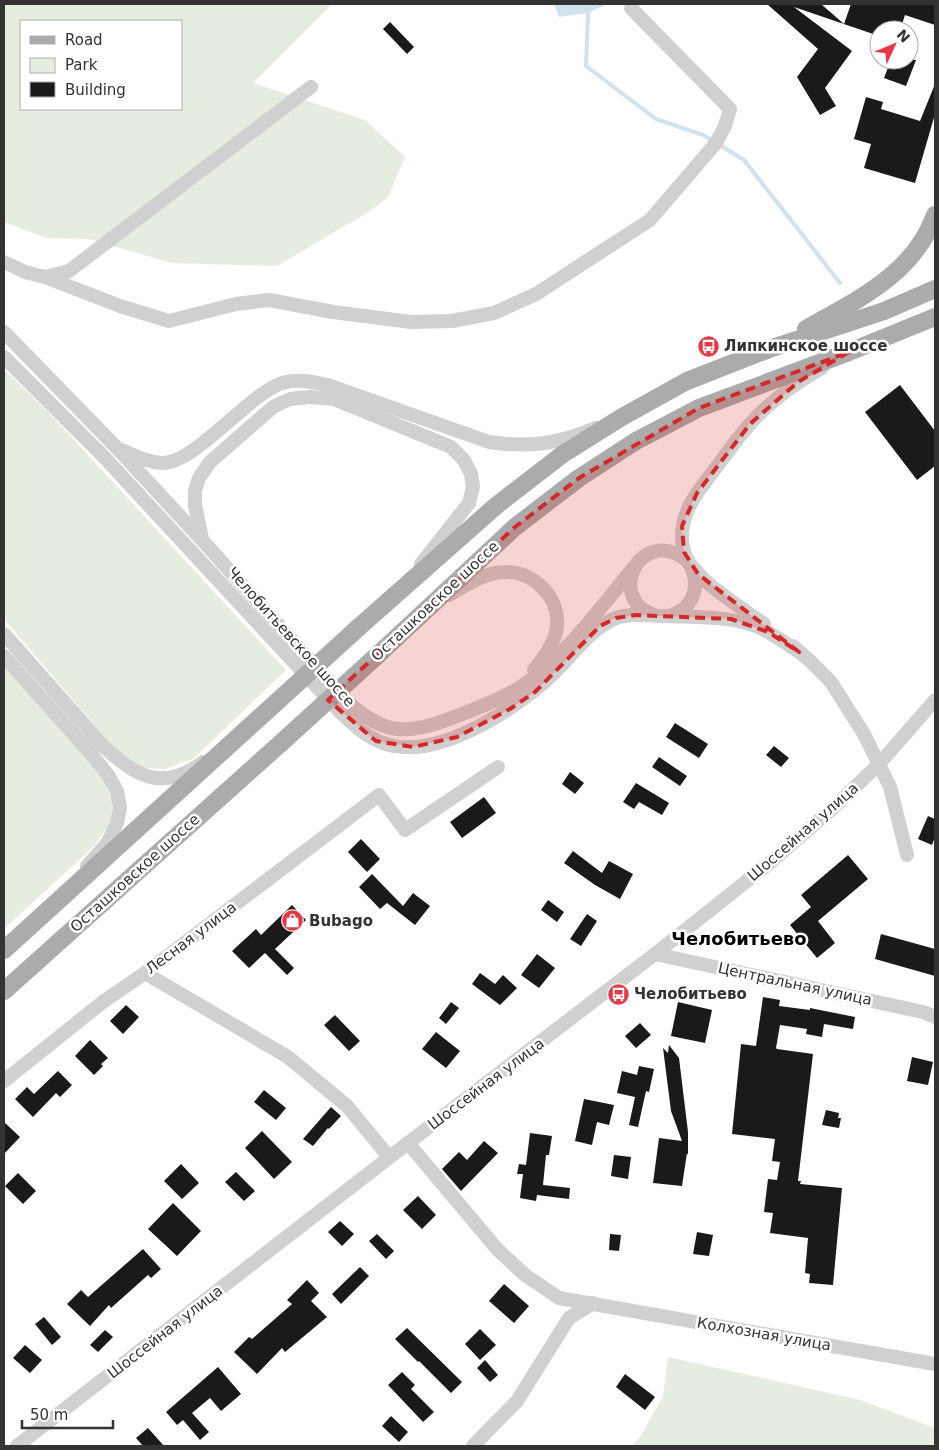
<svg xmlns="http://www.w3.org/2000/svg" width="939" height="1450" viewBox="0 0 939 1450" font-family="'DejaVu Sans',sans-serif">
<rect width="100%" height="100%" fill="#fff"/>
<g fill="#e6ecdf" fill-rule="evenodd">
<path d="M 4,4 L 332,4 L 253,83 L 365,120 L 405,157 L 388,197 L 370,211 L 277,266 L 172,263 L 88,239 L 47,238 L 4,222 ZM 21,21 L 181,21 L 181,109 L 21,109 Z"/>
<polygon points="4,369 52,416 286,670 193,759 165,769 143,768 113,747 4,619"/>
<polygon points="4,665 87,758 102,778 113,801 111,822 94,846 4,929"/>
<polygon points="668,1357 860,1400 935,1428 935,1446 632,1446 642,1434 663,1396"/>
</g>
<polygon fill="#cfe2ee" points="554,4 607,4 588,13 559,17"/>
<g fill="none" stroke-linecap="round" stroke-linejoin="round">
<g stroke="#cfe2ee" stroke-width="4">
<polyline points="588,13 586,66 656,119 703,135 714,141"/>
<polyline points="720,145 744,160 840,283"/>
</g>
</g>
<g fill="#1a1a1a">
<polygon points="767,4 821,4 844,24 851,4 935,4 935,25 905,15 900,30 879,30 879,36 794,7 852,51 825,88 836,106 820,115 797,77 818,49"/>
<polygon points="390,22 414,47 407,54 383,29"/>
<polygon points="891,60 916,60 906,86 884,78"/>
<polygon points="935,84 935,114 915,183 864,168 871,144 854,139 866,97 883,102 881,109 920,121"/>
<polygon points="900,385 935,431 935,466 917,480 865,412"/>
<polygon points="675,723 708,744 699,758 666,737"/>
<polygon points="774,746 789,758 781,767 766,755"/>
<polygon points="659,757 687,776 680,786 652,767"/>
<polygon points="570,772 584,783 575,794 562,784"/>
<polygon points="636,783 669,803 662,815 639,802 634,809 623,802"/>
<polygon points="484,797 496,813 462,838 450,822"/>
<polygon points="928,816 935,819 935,837 932,845 918,839"/>
<polygon points="361,839 380,859 367,872 348,852"/>
<polygon points="573,851 602,873 609,861 633,874 620,899 595,885 564,863"/>
<polygon points="848,855 868,879 818,921 835,943 817,958 790,925 811,907 801,895"/>
<polygon points="372,874 403,906 413,893 430,906 415,925 387,903 380,909 359,887"/>
<polygon points="548,900 564,912 557,922 541,910"/>
<polygon points="292,905 306,920 275,949 294,968 287,975 265,953 249,968 232,951 256,929 261,935"/>
<polygon points="587,914 597,921 581,946 570,939"/>
<polygon points="881,934 935,949 935,976 875,959"/>
<polygon points="537,954 555,968 539,988 521,975"/>
<polygon points="480,973 495,984 503,975 517,988 500,1005 472,984"/>
<polygon points="763,997 780,1000 779,1006 810,1010 810,1008 855,1017 853,1029 824,1024 822,1037 806,1034 807,1029 780,1025 776,1048 777,1049 813,1054 798,1181 801,1181 800,1184 842,1188 833,1285 809,1283 810,1274 805,1273 808,1238 770,1233 773,1213 764,1212 768,1179 777,1180 780,1162 772,1161 775,1139 732,1134 741,1044 756,1046"/>
<polygon points="451,1002 459,1008 446,1024 439,1018"/>
<polygon points="678,1002 712,1010 705,1043 671,1036"/>
<polygon points="126,1005 139,1017 123,1034 110,1021"/>
<polygon points="335,1015 360,1041 349,1051 324,1025"/>
<polygon points="640,1023 651,1035 636,1048 625,1036"/>
<polygon points="436,1032 460,1051 446,1068 422,1049"/>
<polygon points="90,1040 108,1058 101,1064 103,1066 94,1075 75,1056"/>
<polygon points="669,1045 679,1058 688,1132 688,1155 687,1153 682,1186 653,1183 659,1138 682,1141 671,1111 663,1048 668,1053"/>
<polygon points="912,1057 933,1062 928,1085 907,1081"/>
<polygon points="639,1066 654,1069 649,1092 646,1091 638,1127 629,1125 635,1097 617,1093 622,1071 637,1075"/>
<polygon points="58,1071 72,1085 60,1097 56,1093 33,1117 15,1099 27,1087 34,1094"/>
<polygon points="264,1090 286,1108 276,1120 254,1102"/>
<polygon points="584,1099 614,1105 609,1125 597,1122 592,1145 575,1141"/>
<polygon points="331,1107 341,1116 329,1129 328,1128 313,1146 303,1139"/>
<polygon points="826,1110 839,1113 838,1118 841,1118 839,1128 822,1125"/>
<polygon points="4,1122 20,1137 4,1154"/>
<polygon points="262,1131 292,1162 274,1179 245,1148"/>
<polygon points="530,1133 552,1136 549,1155 546,1155 543,1185 570,1188 569,1199 537,1195 536,1201 520,1198 523,1174 517,1174 519,1164 526,1165"/>
<polygon points="484,1141 498,1153 461,1191 442,1169 459,1152 467,1160"/>
<polygon points="614,1155 631,1157 628,1179 611,1176"/>
<polygon points="181,1164 199,1183 182,1199 164,1181"/>
<polygon points="236,1172 255,1191 244,1201 225,1182"/>
<polygon points="18,1173 36,1191 23,1204 5,1186"/>
<polygon points="418,1196 436,1215 422,1229 403,1210"/>
<polygon points="173,1203 201,1231 177,1256 148,1229"/>
<polygon points="340,1221 354,1234 342,1246 328,1232"/>
<polygon points="697,1232 713,1235 709,1256 693,1254"/>
<polygon points="377,1234 394,1251 386,1259 369,1241"/>
<polygon points="610,1234 621,1235 619,1251 609,1250"/>
<polygon points="143,1249 161,1269 151,1278 148,1275 111,1308 109,1305 90,1326 67,1304 81,1290 88,1297"/>
<polygon points="360,1267 369,1276 341,1304 332,1294"/>
<polygon points="307,1280 319,1293 311,1301 327,1317 285,1352 282,1348 257,1374 234,1352 249,1337 252,1339 292,1304 287,1300"/>
<polygon points="504,1284 529,1306 514,1323 489,1301"/>
<polygon points="44,1317 61,1337 52,1345 35,1324"/>
<polygon points="407,1328 462,1382 451,1393 419,1361 418,1362 395,1339"/>
<polygon points="480,1329 496,1345 480,1360 465,1344"/>
<polygon points="105,1330 113,1337 98,1352 90,1345"/>
<polygon points="25,1345 42,1360 30,1373 13,1358"/>
<polygon points="485,1360 498,1375 490,1382 477,1368"/>
<polygon points="218,1367 241,1394 221,1411 210,1398 192,1413 209,1432 200,1440 183,1420 177,1425 166,1412"/>
<polygon points="402,1372 415,1385 411,1389 434,1412 423,1422 388,1385"/>
<polygon points="625,1374 655,1397 645,1410 616,1387"/>
<polygon points="391,1416 408,1432 399,1442 382,1426"/>
<polygon points="148,1428 164,1446 143,1446 136,1438"/>
</g>
<g fill="none" stroke-linecap="round" stroke-linejoin="round">
<g stroke="#d0d0d0" stroke-width="14">
<polyline points="4,262 25,272 45,277 69,271 311,87"/>
<polyline points="45,277 120,306 169,321 236,304 269,300 333,312 411,322 452,321 494,313 536,294 650,220 716,143 725,126 730,109 631,8"/>
<path d="M 4,332 L 116,447 L 202,540 L 346,700 C 385,737 408,735 457,716 C 478,708 499,700 519,688 C 565,658 604,603 639,561"/>
<path d="M 4,357 L 104,457 L 340,712 C 356,727 371,742 394,746 C 444,756 521,706 555,672 C 574,654 589,630 614,619 C 630,612 649,616 666,616 C 695,617 725,616 753,625 C 770,631 784,642 799,652"/>
<path d="M 122,450 C 135,456 147,462 162,463 C 195,464 246,396 282,383 C 297,378 314,382 328,385 L 489,442 C 530,448 557,444 596,428"/>
<polyline points="202,539 195,505 195,491 199,478 210,462 273,407 290,399 310,397 334,399 451,447 464,460 471,474 473,487 469,503 421,564"/>
<path d="M 449,595 C 466,585 485,572 505,572 C 534,571 560,598 557,626 C 556,642 543,659 534,670"/>
<path d="M 654,615 C 609,600 635,535 677,554 C 689,559 697,574 708,583 C 725,598 745,610 764,624"/>
<path d="M 669,616 C 689,611 700,592 693,572 C 691,565 686,559 684,551 C 680,538 682,526 686,514 C 692,497 705,483 715,469 C 727,454 737,438 750,424 C 770,401 796,383 822,368"/>
<path d="M 4,634 L 103,746 C 136,776 162,793 203,762"/>
<polyline points="793,646 810,661 831,682 864,734 890,787 907,855"/>
<polyline points="4,656 93,756 108,775 117,791 120,808 117,823 108,842 87,866"/>
<polyline points="655,954 923,1012 935,1017"/>
<polyline points="145,973 288,1057 347,1106 389,1157"/>
<polyline points="4,1081 104,1001 145,973 379,795 405,830 498,767"/>
<polyline points="408,1143 497,1249 525,1275 559,1298 935,1364"/>
<polyline points="17,1446 408,1143 655,954 772,861 832,809 879,764 935,700"/>
<polyline points="473,1446 517,1401 569,1318 593,1303"/>
</g>
<g stroke="#ababab" stroke-width="18">
<path d="M 806,329 C 858,299 913,275 935,215"/>
<polyline points="359,627 497,505 563,454 622,417 687,381 769,349 884,311 935,289"/>
<polyline points="382,651 515,527 579,478 636,441 699,408 849,352 935,317"/>
<polyline points="4,950 259,718"/>
<polyline points="4,991 281,743"/>
</g>
<g stroke="#ababab" stroke-width="18">
<polyline points="259,718 359,627"/>
<polyline points="281,743 382,651"/>
</g>
</g>
<path fill="#d62828" fill-opacity="0.2" stroke="#d62828" stroke-width="4" stroke-dasharray="10 6" stroke-linejoin="round" d="M 849,352 L 798,382 L 750,424 L 697,493 L 682,526 L 684,552 L 698,574 L 799,652 L 768,632 L 731,619 L 636,615 L 616,618 L 600,626 L 535,692 L 510,709 L 457,737 L 413,747 L 376,741 L 328,700 L 515,527 L 579,478 L 699,408 Z"/>
<defs>
<symbol id="bus-disc" viewBox="-11 -11 22 22"><circle r="9.5" fill="#e63946" stroke="#fff"/><path d="M-5-6H5V4H4V6H2V4H-2V6H-4V4H-5ZM-3.5-4V0h7V-4ZM-3.5 1.2v1.5H-2V1.2ZM2 1.2v1.5H3.5V1.2Z" fill="#fff"/></symbol>
<symbol id="shop-disc" viewBox="-11 -11 22 22"><circle r="9.5" fill="#e63946" stroke="#fff"/><path d="M-5-2.5h2.3a2.7 3.5 0 0 1 5.4 0H5L5.5 6h-11ZM-1.5-2.5h3a1.5 2.3 0 0 0-3 0Z" fill="#fff"/></symbol>
</defs>
<g fill-rule="evenodd">
<use href="#bus-disc" x="696" y="334" width="25" height="25"/>
<use href="#shop-disc" x="280" y="908" width="25" height="25"/>
<use href="#bus-disc" x="606" y="982" width="25" height="25"/>
</g>
<g text-anchor="middle" dominant-baseline="central" stroke-width="5" stroke-linejoin="round" paint-order="stroke">
<g font-size="15" font-weight="bold" fill="#333" stroke="#fff" text-anchor="start">
<text x="724" y="346">Липкинское шоссе</text>
<text x="309" y="921">Bubago</text>
<text x="634" y="994">Челобитьево</text>
</g>
<g font-size="15" fill="#333" stroke="#fff">
<text transform="translate(435 601) rotate(-43)">Осташковское шоссе</text>
<text transform="translate(291 637) rotate(48)">Челобитьевское шоссе</text>
<text transform="translate(803 832) rotate(-41)">Шоссейная улица</text>
<text transform="translate(135 873) rotate(-42)">Осташковское шоссе</text>
<text transform="translate(191 938) rotate(-37)">Лесная улица</text>
<text transform="translate(795 984) rotate(12)">Центральная улица</text>
<text transform="translate(486 1084) rotate(-37)">Шоссейная улица</text>
<text transform="translate(165 1332) rotate(-38)">Шоссейная улица</text>
<text transform="translate(764 1334) rotate(10)">Колхозная улица</text>
</g>
<g font-size="18" font-weight="bold" fill="#000" stroke="#fff">
<text x="739" y="938">Челобитьево</text>
</g>
</g>
<rect width="939" height="1450" fill="none" stroke="#333333" stroke-width="10"/>
<rect x="20" y="20" width="162" height="90" fill="#ffffff" stroke="#adadad"/>
<rect x="30" y="36" width="25" height="8" fill="#ababab" stroke="#adadad"/>
<text x="65" y="45" font-size="15" fill="#333333">Road</text>
<rect x="30" y="58" width="25" height="15" fill="#e6ecdf" stroke="#adadad"/>
<text x="65" y="70" font-size="15" fill="#333333">Park</text>
<rect x="30" y="82" width="25" height="15" fill="#1a1a1a" stroke="#adadad"/>
<text x="65" y="95" font-size="15" fill="#333333">Building</text>
<g transform="translate(894 45) rotate(46)"><circle r="24" fill="#ffffff" stroke="#adadad"/>
<path d="M0-4L9 19L0 12L-9 19Z" fill="#e63946"/>
<text y="-8" font-size="14" font-weight="bold" text-anchor="middle" fill="#333333">N</text>
</g>
<path d="M22 1420v8h91v-8" fill="none" stroke="#333333" stroke-width="2.5"/>
<text x="30" y="1420" font-size="15" fill="#333333" stroke="#ffffff" stroke-width="4" paint-order="stroke">50 m</text>
</svg>
